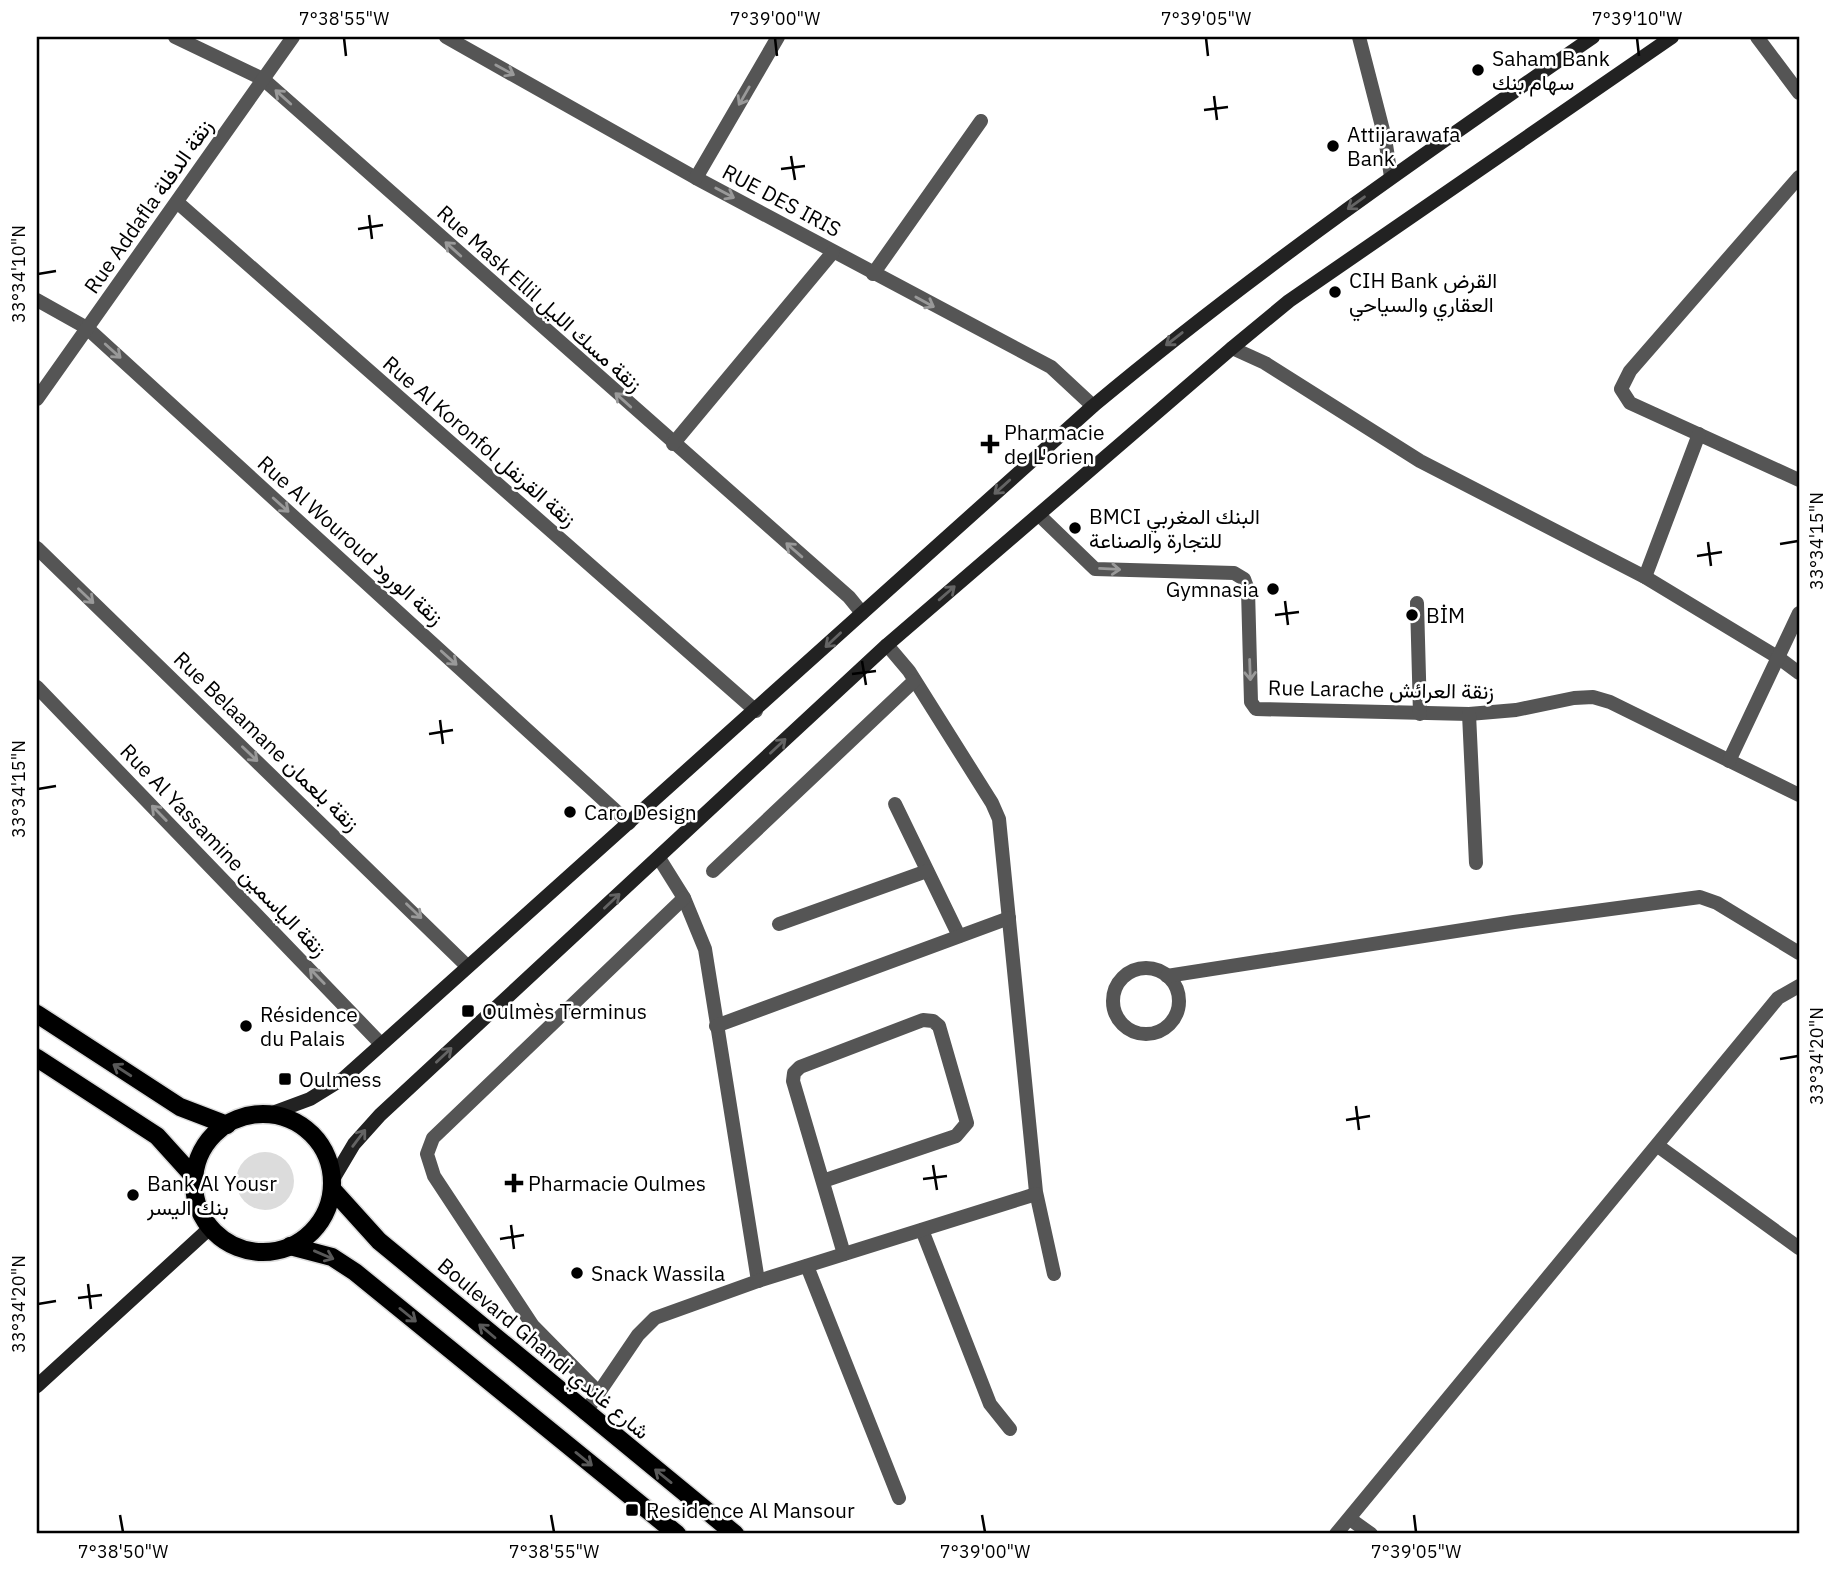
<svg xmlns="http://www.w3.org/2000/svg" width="1836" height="1571" viewBox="0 0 1836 1571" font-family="'IBM Plex Sans',Vazirmatn,sans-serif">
<rect width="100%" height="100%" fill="#fff"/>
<circle fill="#dcdcdc" cx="265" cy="1181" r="29"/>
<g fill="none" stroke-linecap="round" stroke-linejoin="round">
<defs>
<g id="primary">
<polyline points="37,1014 180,1107 227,1125"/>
<polyline points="37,1058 157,1136 195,1178"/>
<circle cx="263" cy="1183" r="69"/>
<polyline points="332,1189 379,1241 735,1534"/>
<polyline points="290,1246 332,1257 355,1272 677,1534"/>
</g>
</defs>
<use href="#primary" stroke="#dbdbdb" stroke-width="21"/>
<g stroke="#555" stroke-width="14">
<polyline points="175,37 263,79 849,597 862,613"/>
<polyline points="446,37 696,178 1051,367 1093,406"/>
<polyline points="1359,37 1385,138 1391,177"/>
<polyline points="1757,37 1799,93"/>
<polyline points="1799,177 1630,371 1621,389 1630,403 1799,480"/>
<polyline points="696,178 778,37"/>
<polyline points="177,202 756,711"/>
<polyline points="873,274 981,121"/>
<polyline points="37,300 87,328 629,823"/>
<polyline points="1232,348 1265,363 1420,461 1645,577 1779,658 1799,673"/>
<polyline points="37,399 293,37"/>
<polyline points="673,444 833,252"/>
<polyline points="1039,515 1095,569 1234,573 1244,579 1248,590 1251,702 1256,709 1469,714 1516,710 1574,698 1593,697 1610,702 1799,795"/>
<polyline points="37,548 467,966"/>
<polyline points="1645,577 1699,434"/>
<polyline points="1417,603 1420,714"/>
<polyline points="887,645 909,671 992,803 999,819 1036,1192 1054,1274"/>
<polyline points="37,687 381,1044"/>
<polyline points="1469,714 1476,863"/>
<polyline points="1729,761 1799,613"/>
<polyline points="895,804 959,936"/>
<polyline points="659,858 684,898 705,949 758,1281"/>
<polyline points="713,871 914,681"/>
<polyline points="779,924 927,871"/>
<circle cx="1146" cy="1001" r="33"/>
<polyline points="1167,976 1514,922 1700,897 1717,903 1799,953"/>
<polyline points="716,1026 1009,918"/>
<polyline points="1658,1146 1799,1248"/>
<polyline points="823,1181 956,1136 967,1123 939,1026 933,1021 923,1020 800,1067 794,1073 793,1081 844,1254"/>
<polyline points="922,1230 990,1404 1010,1429"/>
<polyline points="807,1266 899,1498"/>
<polyline points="599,1393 533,1326 434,1176 427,1154 433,1138 684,898"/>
<polyline points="585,1413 638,1335 655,1318 758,1281 1036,1194"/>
<polyline points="1350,1519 1371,1534"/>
<polyline points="1336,1534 1778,998 1799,986"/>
</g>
<g stroke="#222" stroke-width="14">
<path d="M 267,1115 L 310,1099 L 344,1078 L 1093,406 C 1252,273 1422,155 1593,37"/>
<polyline points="332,1181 354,1144 380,1115 887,645 1232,348 1289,301 1672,37"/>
<polyline points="37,1386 211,1227"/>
</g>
<use href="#primary" stroke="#000" stroke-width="18"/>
</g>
<defs><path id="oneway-shaft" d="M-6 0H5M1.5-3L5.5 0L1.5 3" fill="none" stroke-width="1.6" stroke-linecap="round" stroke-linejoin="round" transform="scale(1.75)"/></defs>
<g stroke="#999">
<use href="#oneway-shaft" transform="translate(505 70) rotate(29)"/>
<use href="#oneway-shaft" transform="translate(744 96) rotate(120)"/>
<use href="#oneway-shaft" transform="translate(283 97) rotate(-138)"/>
<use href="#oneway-shaft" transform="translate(725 193) rotate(28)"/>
<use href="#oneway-shaft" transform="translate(453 249) rotate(-138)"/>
<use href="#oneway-shaft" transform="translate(925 302) rotate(29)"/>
<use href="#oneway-shaft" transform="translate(113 351) rotate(42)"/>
<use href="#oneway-shaft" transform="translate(623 400) rotate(-138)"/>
<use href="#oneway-shaft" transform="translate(281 505) rotate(42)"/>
<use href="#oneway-shaft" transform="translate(794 550) rotate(-139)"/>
<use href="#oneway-shaft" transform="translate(1110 569) rotate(3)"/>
<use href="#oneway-shaft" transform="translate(86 596) rotate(44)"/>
<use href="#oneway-shaft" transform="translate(449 658) rotate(42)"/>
<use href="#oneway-shaft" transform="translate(1250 670) rotate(88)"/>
<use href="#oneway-shaft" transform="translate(250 754) rotate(44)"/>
<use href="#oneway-shaft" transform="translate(159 813) rotate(-134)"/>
<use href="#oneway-shaft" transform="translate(414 911) rotate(44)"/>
<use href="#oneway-shaft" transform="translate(317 976) rotate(-134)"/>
</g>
<g stroke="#646464">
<use href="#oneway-shaft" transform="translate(1356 203) rotate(144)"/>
<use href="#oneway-shaft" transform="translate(1174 339) rotate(142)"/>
<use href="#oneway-shaft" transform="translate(1002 487) rotate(138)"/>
<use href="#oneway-shaft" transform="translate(947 593) rotate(-41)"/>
<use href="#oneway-shaft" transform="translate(833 640) rotate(137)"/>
<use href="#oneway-shaft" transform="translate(778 746) rotate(-43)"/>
<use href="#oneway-shaft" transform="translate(612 901) rotate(-43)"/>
<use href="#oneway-shaft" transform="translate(444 1055) rotate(-43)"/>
<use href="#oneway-shaft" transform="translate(359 1138) rotate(-53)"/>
</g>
<g stroke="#595959">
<use href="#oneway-shaft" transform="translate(122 1070) rotate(-147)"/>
<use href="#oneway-shaft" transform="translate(324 1255) rotate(23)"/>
<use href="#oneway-shaft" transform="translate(408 1315) rotate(39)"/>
<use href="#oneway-shaft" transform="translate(487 1331) rotate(-140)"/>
<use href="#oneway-shaft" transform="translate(584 1459) rotate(39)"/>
<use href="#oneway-shaft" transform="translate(663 1476) rotate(-141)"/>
</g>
<path fill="none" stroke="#000" stroke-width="2.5" d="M 344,38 L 346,56M 775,38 L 777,56M 1206,38 L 1208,56M 1637,38 L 1639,56M 1214,96 L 1217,120M 1204,110 L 1228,107M 791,156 L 795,180M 781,169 L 805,166M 369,215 L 372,239M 358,229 L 383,225M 38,274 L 56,271M 1708,542 L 1711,566M 1780,544 L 1798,541M 1697,556 L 1722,552M 1285,601 L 1288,625M 1275,615 L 1299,612M 862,661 L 866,685M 852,674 L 876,671M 440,720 L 443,744M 429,734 L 453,730M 38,789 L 56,786M 1780,1059 L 1798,1056M 1356,1106 L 1359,1130M 1346,1120 L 1370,1116M 933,1165 L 937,1190M 923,1179 L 947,1176M 511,1225 L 514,1249M 500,1239 L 524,1235M 88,1284 L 91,1309M 78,1298 L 102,1295M 38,1304 L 56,1301M 120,1515 L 123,1532M 551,1515 L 554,1532M 982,1515 L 985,1532M 1414,1515 L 1416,1532"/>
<g fill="#000" stroke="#fff" stroke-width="2.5">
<circle cx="1478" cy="70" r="7"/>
<circle cx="1333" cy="146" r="7"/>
<circle cx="1335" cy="292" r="7"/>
<path d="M986.5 433.5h7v7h7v7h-7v7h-7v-7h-7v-7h7z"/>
<circle cx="1075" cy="528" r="7"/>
<circle cx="1273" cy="589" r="7"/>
<circle cx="1412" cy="615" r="7"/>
<circle cx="570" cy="812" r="7"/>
<rect x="461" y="1004" width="14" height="14" rx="3.5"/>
<circle cx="246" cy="1026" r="7"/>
<rect x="278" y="1072" width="14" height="14" rx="3.5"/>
<path d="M510.5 1172.5h7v7h7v7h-7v7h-7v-7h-7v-7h7z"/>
<circle cx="133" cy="1195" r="7"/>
<circle cx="577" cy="1273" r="7"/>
<rect x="625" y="1503" width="14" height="14" rx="3.5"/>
</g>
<g text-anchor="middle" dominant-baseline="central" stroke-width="5" stroke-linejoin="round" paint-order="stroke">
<g font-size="21" fill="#000" stroke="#fff" text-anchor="start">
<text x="1492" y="58">Saham Bank<tspan x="1492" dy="24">سهام بنك</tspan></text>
<text x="1347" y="134">Attijarawafa<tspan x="1347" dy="24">Bank</tspan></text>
<text x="1349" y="280">CIH Bank القرض<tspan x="1349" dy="24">العقاري والسياحي</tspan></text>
<text x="1004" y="432">Pharmacie<tspan x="1004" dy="24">de L'orien</tspan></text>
<text x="1089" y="516">BMCI البنك المغربي<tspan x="1089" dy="24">للتجارة والصناعة</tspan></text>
<text x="1259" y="589" text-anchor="end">Gymnasia</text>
<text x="1426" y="615">BİM</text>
<text x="584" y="812">Caro Design</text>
<text x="482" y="1011">Oulmès Terminus</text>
<text x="260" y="1014">Résidence<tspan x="260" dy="24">du Palais</tspan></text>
<text x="299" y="1079">Oulmess</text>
<text x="147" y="1183">Bank Al Yousr<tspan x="147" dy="24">بنك اليسر</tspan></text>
<text x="528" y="1183">Pharmacie Oulmes</text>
<text x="591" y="1273">Snack Wassila</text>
<text x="646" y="1510">Residence Al Mansour</text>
</g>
<g font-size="21" fill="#000" stroke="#fff">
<text transform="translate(782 200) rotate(28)">RUE DES IRIS</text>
<text transform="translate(148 206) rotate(-55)">Rue Addafla زنقة الدفلة</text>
<text transform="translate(540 298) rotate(42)">Rue Mask Ellil زنقة مسك الليل</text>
<text transform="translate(480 441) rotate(41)">Rue Al Koronfol زنقة القرنفل</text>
<text transform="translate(351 540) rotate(42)">Rue Al Wouroud زنقة الورود</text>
<text transform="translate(1381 689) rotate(1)">Rue Larache زنقة العرائش</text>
<text transform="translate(267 741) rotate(44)">Rue Belaamane زنقة بلعمان</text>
<text transform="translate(224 850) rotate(46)">Rue Al Yassamine زنقة الياسمين</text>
<text transform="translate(544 1348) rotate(40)">Boulevard Ghandi شارع غاندي</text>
</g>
</g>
<rect width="1836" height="1571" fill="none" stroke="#ffffff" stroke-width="77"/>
<rect x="38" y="38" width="1760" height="1494" fill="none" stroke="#000" stroke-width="2.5"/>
<g font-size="18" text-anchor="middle" fill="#000">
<text x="344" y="25">7°38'55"W</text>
<text x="775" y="25">7°39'00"W</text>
<text x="1206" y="25">7°39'05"W</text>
<text x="1637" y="25">7°39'10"W</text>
<text transform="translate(19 274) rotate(-90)" y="6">33°34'10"N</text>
<text transform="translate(1817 541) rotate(-90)" y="6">33°34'15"N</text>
<text transform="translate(19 789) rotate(-90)" y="6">33°34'15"N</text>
<text transform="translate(1817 1056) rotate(-90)" y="6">33°34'20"N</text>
<text transform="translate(19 1304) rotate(-90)" y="6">33°34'20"N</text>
<text x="123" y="1558">7°38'50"W</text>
<text x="554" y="1558">7°38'55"W</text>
<text x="985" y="1558">7°39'00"W</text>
<text x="1416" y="1558">7°39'05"W</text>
</g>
</svg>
